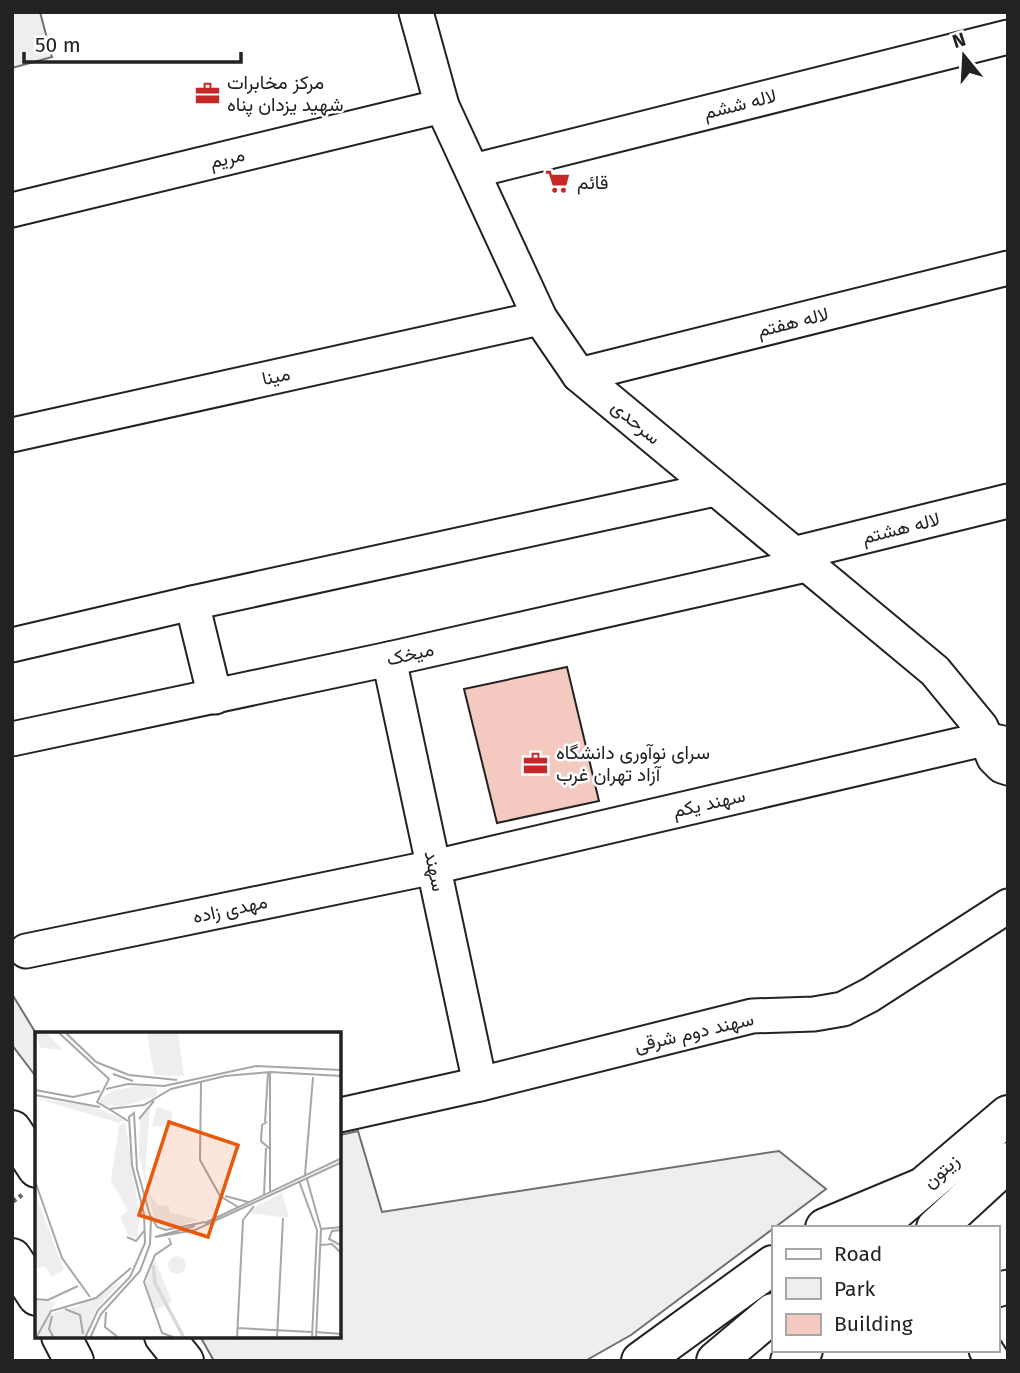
<svg xmlns="http://www.w3.org/2000/svg" width="1020" height="1373" viewBox="0 0 1020 1373" font-family="'Fira Sans',Vazirmatn,sans-serif">
<rect width="100%" height="100%" fill="#fff"/>
<g fill="#eee" stroke="#6f6f6f" stroke-width="2">
<polygon points="12,12 40,12 52,57 12,68"/>
<polygon points="12,994 37,1035 37,1078 12,1045"/>
<polygon points="358,1131 382,1212 779,1151 826,1189 631,1335 585,1361 214,1361 200,1336 340,1336 340,1135"/>
</g>
<polygon fill="#f3c9c0" stroke="#222" stroke-width="2" points="567,667 599,801 497,823 464,689"/>
<g fill="none" stroke-linecap="round" stroke-linejoin="round">
<defs>
<g id="minor">
<polyline points="416,12 442,106 540,318 579,375 935,671 981,727 994,758 1002,766 1008,768"/>
<polyline points="473,171 1008,37"/>
<polyline points="12,210 442,106"/>
<polyline points="579,375 1008,268"/>
<polyline points="12,435 540,318"/>
<polyline points="793,554 1008,501"/>
<polyline points="192,603 215,697"/>
<polyline points="12,645 192,603 715,489"/>
<polyline points="389,659 480,1084"/>
<polyline points="12,739 389,659 806,565"/>
<polyline points="26,951 434,867 984,739 1008,744"/>
<polyline points="340,1115 480,1084 752,1016 814,1014 843,1009 870,995 1008,906"/>
<polyline points="997,1290 1008,1287"/>
<polyline points="986,1350 993,1361"/>
</g>
<g id="major">
<polyline points="895,1211 1008,1115"/>
<polyline points="936,1228 1008,1162"/>
<polyline points="716,1361 773,1313"/>
<polyline points="790,1361 803,1350"/>
</g>
<g id="highway">
<polyline points="12,1130 37,1168"/>
<polyline points="825,1228 921,1188"/>
<polyline points="12,1258 37,1296"/>
<polyline points="61,1336 74,1361"/>
<polyline points="164,1336 184,1361"/>
<polyline points="641,1361 773,1265"/>
</g>
</defs>
<use href="#minor" stroke="#222" stroke-width="37"/>
<use href="#major" stroke="#222" stroke-width="42"/>
<use href="#highway" stroke="#222" stroke-width="42"/>
<polyline stroke="#646464" stroke-width="4.5" stroke-dasharray="5 3.5" stroke-linecap="butt" points="12,1202 22,1195"/>
<use href="#minor" stroke="#fff" stroke-width="33"/>
<use href="#major" stroke="#fff" stroke-width="38"/>
<use href="#highway" stroke="#fff" stroke-width="38"/>
</g>
<defs>
<symbol id="office-bare" viewBox="-9 -9 18 18"><path d="M-6-3h4V-5.5h4V-3h4V5H-6ZM-1-4.5V-3h2v-1.5ZM-6 0V1H6V0Z" fill="#c62828" stroke="#fff" stroke-width="2.5" paint-order="stroke"/></symbol>
<symbol id="supermarket-bare" viewBox="-9 -9 18 18"><path d="M-6-5.5h2.5l.6 2H6L4.5 2H-2.5L-4.4-4H-6ZM-1.5 3.2a1.3 1.3 0 1 0 .1 0ZM3 3.2a1.3 1.3 0 1 0 .1 0Z" fill="#c62828" stroke="#fff" stroke-width="2.5" paint-order="stroke"/></symbol>
</defs>
<g fill-rule="evenodd">
<use href="#office-bare" x="190" y="76" width="35" height="35"/>
<use href="#supermarket-bare" x="540" y="164" width="35" height="35"/>
<use href="#office-bare" x="518" y="746" width="35" height="35"/>
</g>
<g text-anchor="middle" dominant-baseline="central" stroke-width="5" stroke-linejoin="round" paint-order="stroke">
<g font-size="19" fill="#222" stroke="#fff" text-anchor="start">
<text x="227" y="82">مرکز مخابرات<tspan x="227" dy="22">شهید یزدان پناه</tspan></text>
<text x="577" y="182">قائم</text>
<text x="556" y="752">سرای نوآوری دانشگاه<tspan x="556" dy="22">آزاد تهران غرب</tspan></text>
</g>
<g font-size="19" fill="#222" stroke="#fff">
<text transform="translate(740 104) rotate(-14)">لاله ششم</text>
<text transform="translate(227 158) rotate(-14)">مریم</text>
<text transform="translate(793 322) rotate(-14)">لاله هفتم</text>
<text transform="translate(276 376) rotate(-12)">مینا</text>
<text transform="translate(636 422) rotate(40)">سرحدی</text>
<text transform="translate(901 528) rotate(-14)">لاله هشتم</text>
<text transform="translate(410 654) rotate(-13)">میخک</text>
<text transform="translate(709 803) rotate(-13)">سهند يكم</text>
<text transform="translate(435 871) rotate(78)">سهند</text>
<text transform="translate(230 909) rotate(-12)">مهدی زاده</text>
<text transform="translate(694 1032) rotate(-13)">سهند دوم شرقی</text>
<text transform="translate(941 1171) rotate(-41)">زیتون</text>
</g>
</g>
<g transform="translate(35 1032)">
<rect width="306" height="306" fill="#fff"/>
<path d="M 0,1 L 11,1 L 28,18 L 6,16 ZM 112,1 L 143,1 L 149,44 L 119,43 ZM 104,54 L 121,56 L 122,64 L 88,74 L 66,73 L 64,67 L 79,58 ZM 0,66 L 57,74 L 90,88 L 84,91 ZM 122,75 L 137,80 L 137,95 L 117,94 ZM 115,77 L 110,141 L 115,163 L 123,173 L 134,174 L 134,180 L 164,188 L 130,197 L 120,189 L 104,124 L 105,87 ZM 90,90 L 105,185 L 102,206 L 93,203 L 85,185 L 93,179 L 76,148 L 84,94 ZM 0,161 L 29,238 L 17,245 L 10,234 L 0,237 ZM 247,161 L 254,186 L 213,181 L 222,174 ZM133 233a9 9 0 1 1 18 0a9 9 0 1 1-18 0ZM 120,227 L 137,270 L 120,278 L 111,251 ZM 88,248 L 61,277 L 49,306 L 2,306 L 15,282 L 43,274 ZM 0,268 L 21,270 L 0,306 Z" fill="#eee"/>
<path fill="none" stroke="#d9d9d9" stroke-width="3.5" d="M 118,233 L 120,251 L 148,304"/>
<path fill="none" stroke="#a7a7a7" stroke-width="2" d="M 24,1 L 74,47 L 62,70 L 74,77 L 109,73 L 136,57 L 190,44 L 235,40 L 307,44M 31,1 L 61,30M 61,30 L 94,43 L 142,48M 78,42 L 98,49M 166,50 L 165,128 L 185,164 L 203,175M 71,57 L 93,52 L 129,54 L 221,34 L 307,38M 0,58 L 38,65 L 65,59M 0,63 L 65,75M 74,77 L 93,89M 104,87 L 119,69M 230,90 L 233,41M 232,90 L 227,93 L 226,109 L 235,117 L 235,40M 270,143 L 278,45M 272,147 L 286,197 L 281,306M 0,149 L 27,226 L 55,265M 264,149 L 282,198 L 277,306M 235,161 L 235,117M 229,163 L 231,116M 190,164 L 213,170M 116,184 L 122,195 L 131,198 L 170,190M 170,191 L 307,126M 160,194 L 120,205 L 160,198 L 307,130M 286,197 L 307,195M 307,198 L 297,199 L 294,207 L 307,214M 92,205 L 101,209 L 109,199M 134,206 L 136,212 L 120,223 L 109,250 L 127,301 L 138,305M 286,213 L 297,212 L 307,222M 0,267 L 13,268 L 43,254M 30,277 L 45,283 L 48,302M 71,280 L 70,295 L 84,306M 17,284 L 14,297 L 19,306M 202,296 L 277,300M 280,300 L 307,302M 1,306 L 16,279 L 61,266 L 96,236M 50,306 L 63,278 L 95,245 L 110,211 L 109,182 L 97,133 L 94,85 L 99,81 L 102,137 L 116,187 L 115,212 L 105,239 L 66,282 L 55,306M 202,306 L 208,188 L 219,174M 242,306 L 248,186"/>
<path fill="#e8590c" fill-opacity="0.15" stroke="#e8590c" stroke-width="3.5" d="M 134,90 L 203,113 L 173,205 L 104,183 Z"/>
<rect width="306" height="306" fill="none" stroke="#222" stroke-width="3.5"/>
</g>
<rect width="1020" height="1373" fill="none" stroke="#222222" stroke-width="28"/>
<rect x="772" y="1226" width="228" height="126" fill="#ffffff" stroke="#a7a7a7" stroke-width="2"/>
<rect x="786" y="1249" width="35" height="10" fill="#ffffff" stroke="#a7a7a7" stroke-width="2"/>
<text x="834" y="1261" font-size="21" fill="#222222">Road</text>
<rect x="786" y="1278" width="35" height="21" fill="#eeeeee" stroke="#a7a7a7" stroke-width="2"/>
<text x="834" y="1296" font-size="21" fill="#222222">Park</text>
<rect x="786" y="1314" width="35" height="21" fill="#f3c9c0" stroke="#a7a7a7" stroke-width="2"/>
<text x="834" y="1331" font-size="21" fill="#222222">Building</text>
<g transform="translate(964 56) rotate(342)" stroke="#ffffff" stroke-width="5" paint-order="stroke">
<path d="M0-5L12 26L0 18L-12 26Z" fill="#222222"/>
<text y="-10" font-size="19" font-weight="bold" text-anchor="middle" fill="#222222">N</text>
</g>
<path d="M24 52v10h217v-10" fill="none" stroke="#222222" stroke-width="3.5"/>
<text x="35" y="52" font-size="21" fill="#222222" stroke="#ffffff" stroke-width="5" paint-order="stroke">50 m</text>
</svg>
